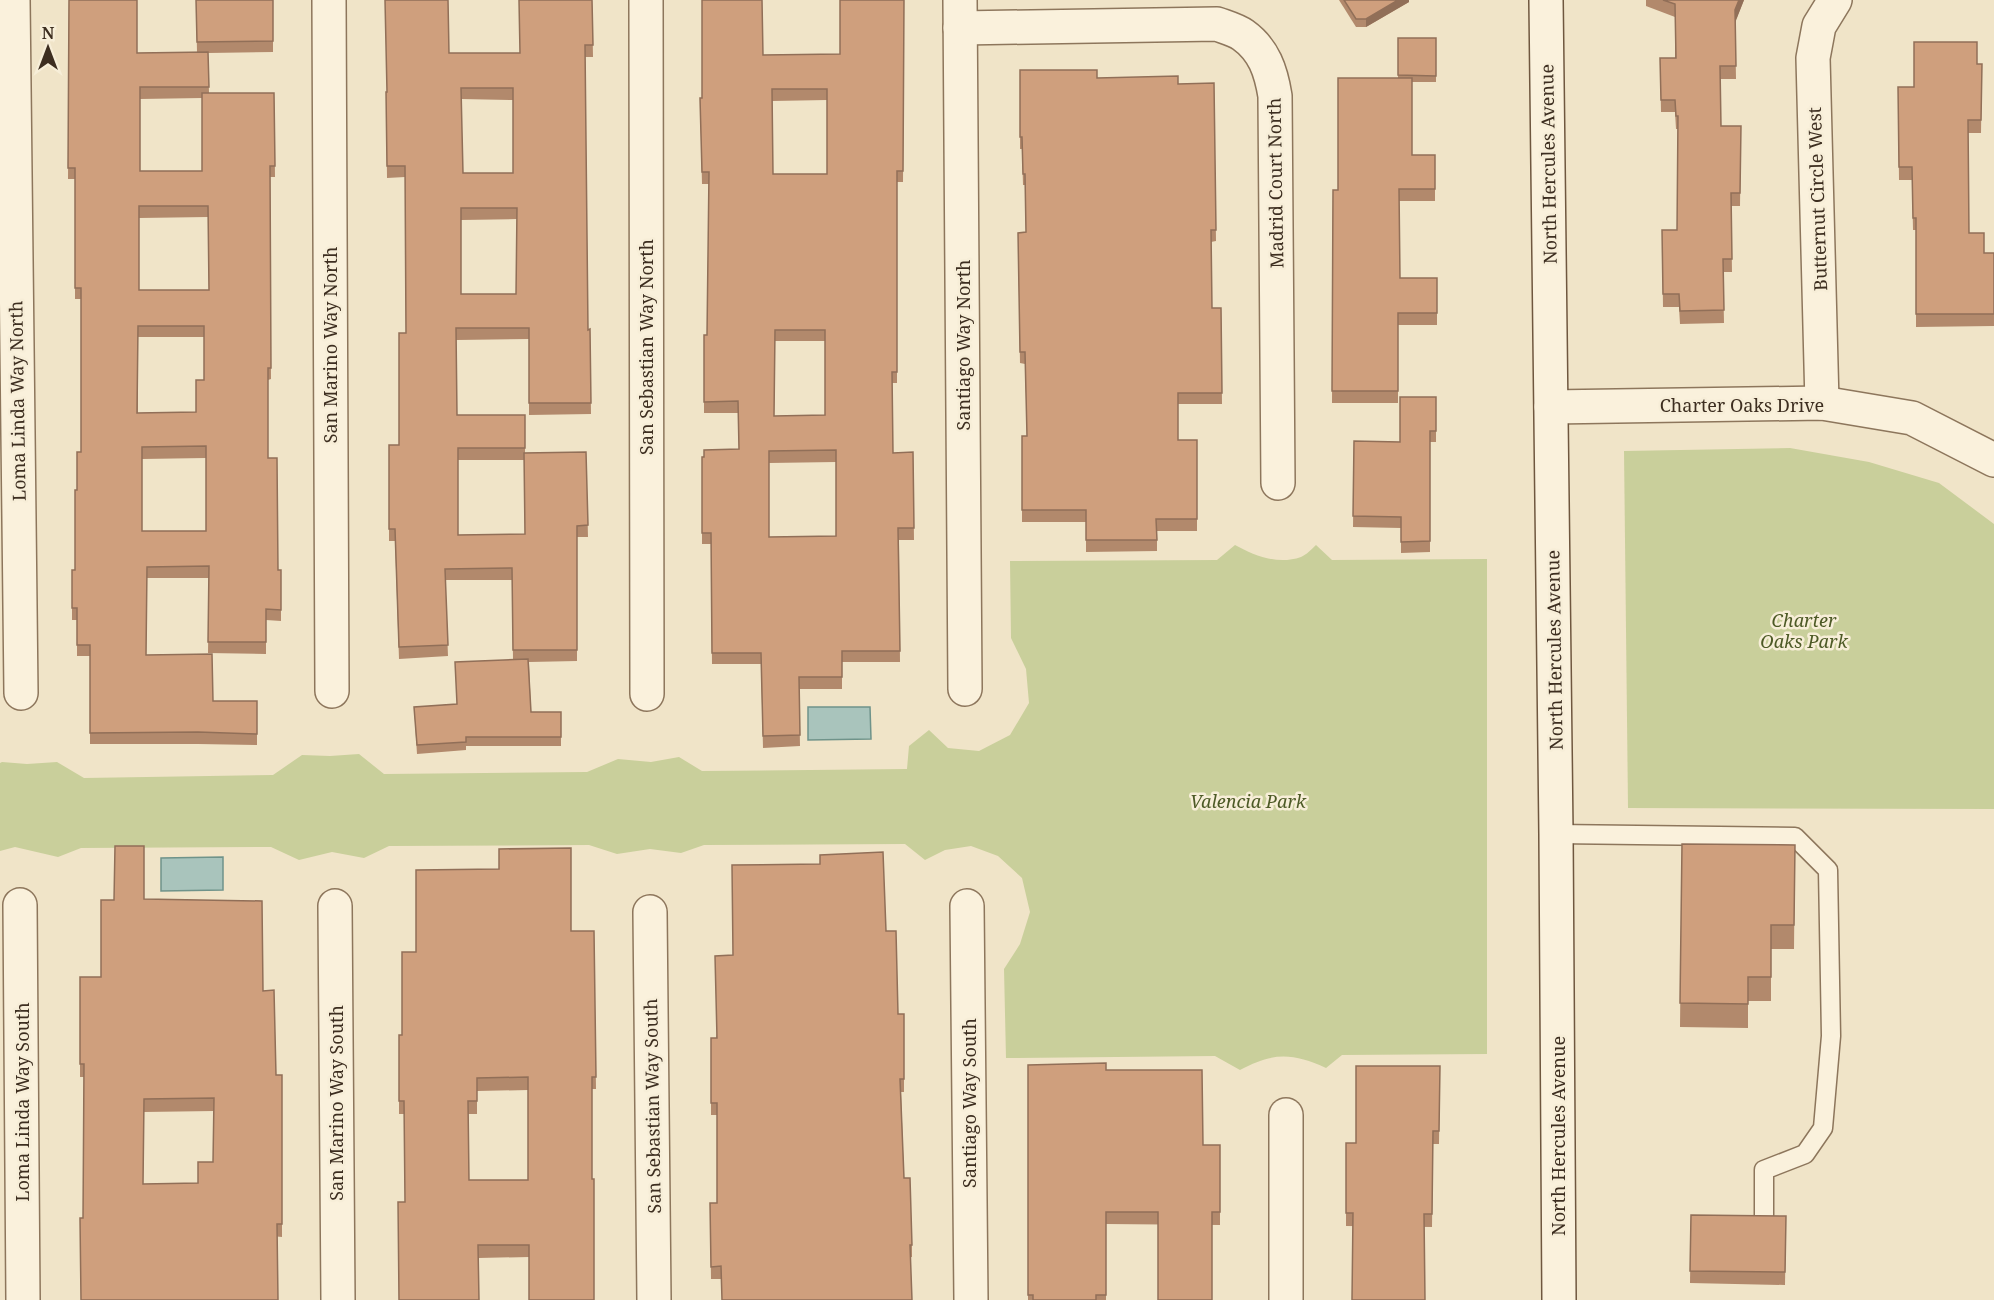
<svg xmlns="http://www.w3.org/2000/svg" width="1994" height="1300" viewBox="0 0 1994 1300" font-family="'Noto Serif',serif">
<rect width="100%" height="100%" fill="#f0e4c8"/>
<g fill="#c9cf9b">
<polygon points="1790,448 1869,462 1939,483 1994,524 1994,809 1628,808 1624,451"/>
<path d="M 1235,545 C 1255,556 1278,565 1301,557 C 1306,555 1312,549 1316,545 L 1332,560 L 1487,559 L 1487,1054 L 1342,1055 L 1326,1068 C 1293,1053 1273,1052 1240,1070 L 1215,1056 L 1006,1058 L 1004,969 L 1020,944 L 1030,912 L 1022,878 L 998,856 L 971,846 L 945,850 L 925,860 L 905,844 L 704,845 L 681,853 L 650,849 L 617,854 L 589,845 L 389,846 L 364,858 L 332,852 L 299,860 L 271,847 L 81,848 L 58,857 L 15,847 L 0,851 L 0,763 L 2,762 L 27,764 L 57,762 L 84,778 L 273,775 L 302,755 L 330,756 L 359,754 L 384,774 L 587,772 L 618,759 L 651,762 L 679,757 L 702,771 L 907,769 L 909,746 L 929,730 L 948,748 L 979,751 L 1010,735 L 1029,703 L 1026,669 L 1011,638 L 1010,561 L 1217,560 Z"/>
</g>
<g fill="#a9c4bc" stroke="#6f938a" stroke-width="1.5">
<polygon points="808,707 870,707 871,739 808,740"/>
<polygon points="223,857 223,890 161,891 161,858"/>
</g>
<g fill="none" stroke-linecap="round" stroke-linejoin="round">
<defs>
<polyline id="lane" points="1556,834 1795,837 1828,870 1831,1036 1823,1128 1805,1154 1764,1170 1764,1215"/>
<g id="street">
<polyline points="13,0 21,693"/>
<polyline points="329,0 332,691"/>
<polyline points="646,0 647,694"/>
<polyline points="960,0 965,689"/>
<path d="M 960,28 L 1217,24 C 1225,27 1236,30 1243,35 C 1264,50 1271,71 1275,96 L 1278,483"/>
<polyline points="1822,403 1813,58 1819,26 1835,0"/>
<polyline points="1551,407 1822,403 1912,418 1994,460"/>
<polyline points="20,905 23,1300"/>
<polyline points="335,906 338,1300"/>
<polyline points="967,906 971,1300"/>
<polyline points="650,912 654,1300"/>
<polyline points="1286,1300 1286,1115"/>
</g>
<polyline id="secondary" points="1546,0 1556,834 1559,1300"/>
</defs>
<use href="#lane" stroke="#8d765c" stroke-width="21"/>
<use href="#street" stroke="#8d765c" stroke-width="36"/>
<use href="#secondary" stroke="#6f573f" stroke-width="36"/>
<use href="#lane" stroke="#faf1dc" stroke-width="18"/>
<use href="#street" stroke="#faf1dc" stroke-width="33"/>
<use href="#secondary" stroke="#faf1dc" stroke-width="33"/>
</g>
<g fill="#b2896c" fill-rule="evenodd">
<path d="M 69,0 L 137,53 L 197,52 L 196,0 L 273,0 L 273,52 L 208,53 L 209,93 L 274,93 L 275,177 L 270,177 L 271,379 L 268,380 L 268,458 L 278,570 L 281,570 L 281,621 L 266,620 L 266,654 L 208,653 L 209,578 L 147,578 L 146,655 L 213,701 L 257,701 L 257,745 L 198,744 L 90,744 L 90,656 L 77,656 L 77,620 L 72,620 L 72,570 L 75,570 L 77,490 L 81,452 L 81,299 L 75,299 L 75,179 L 68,179 ZM 202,98 L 202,171 L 140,171 L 140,99 ZM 208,217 L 209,290 L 139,290 L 139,218 ZM 138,337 L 204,337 L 204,380 L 196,412 L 138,413 ZM 206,458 L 206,531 L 142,531 L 142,459 Z"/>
<path d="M 592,0 L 593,57 L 585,57 L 588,330 L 590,329 L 591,414 L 529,415 L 529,339 L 456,340 L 457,415 L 525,415 L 525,453 L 586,452 L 588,537 L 577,537 L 577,661 L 529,662 L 531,712 L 561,712 L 561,746 L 466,746 L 466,750 L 417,754 L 414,707 L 456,704 L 513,659 L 512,580 L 445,580 L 448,656 L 399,659 L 395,541 L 389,541 L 389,445 L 399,445 L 406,333 L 405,177 L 387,178 L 386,92 L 387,92 L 449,53 L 520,53 ZM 461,99 L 513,100 L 513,173 L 463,173 ZM 517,219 L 516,294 L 461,294 L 461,220 ZM 458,460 L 524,460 L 525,534 L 458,535 Z"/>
<path d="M 904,0 L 903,182 L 897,182 L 897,383 L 892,383 L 893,453 L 913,452 L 914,540 L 899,540 L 900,662 L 842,662 L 842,689 L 799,689 L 800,746 L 763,748 L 761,664 L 712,664 L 711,544 L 702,544 L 702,457 L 739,449 L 738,413 L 704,413 L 704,335 L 707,335 L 709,184 L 702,184 L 700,98 L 702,98 L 763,55 L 840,54 ZM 827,100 L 827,174 L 773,174 L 772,101 ZM 775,341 L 825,341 L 825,415 L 774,416 ZM 836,462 L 836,536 L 769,537 L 769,463 Z"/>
<polygon points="1339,0 1409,0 1409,2 1366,27 1356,27"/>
<polygon points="1646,0 1744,0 1735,22 1736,79 1720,79 1721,126 1741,126 1740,206 1731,206 1732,272 1723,272 1724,323 1680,324 1679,307 1663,307 1662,230 1677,230 1678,129 1676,129 1675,112 1661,112 1660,58 1675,58 1675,17 1646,6"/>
<polygon points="1398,38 1436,38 1436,82 1412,82 1412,155 1435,155 1435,201 1399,201 1400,278 1437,278 1437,325 1398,325 1398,403 1332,403 1333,190 1338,190 1398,78"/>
<polygon points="1977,64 1982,64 1981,133 1968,133 1969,233 1984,253 1994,253 1994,326 1916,327 1916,230 1913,230 1912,180 1899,180 1898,87 1914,87"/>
<polygon points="1020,70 1097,78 1178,84 1214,83 1216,241 1211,242 1212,308 1221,308 1222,404 1178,404 1178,440 1197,440 1197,531 1157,531 1157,551 1086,552 1086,522 1022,522 1022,436 1027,436 1025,364 1020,363 1018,233 1026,232 1025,185 1023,185 1022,149 1020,149"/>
<polygon points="1436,397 1436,442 1430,442 1430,552 1401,553 1401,528 1353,527 1354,441 1400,442"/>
<polygon points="1682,844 1795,845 1794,949 1771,949 1771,1001 1748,1001 1748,1028 1680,1027"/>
<path d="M 144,899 L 263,991 L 276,1075 L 282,1075 L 282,1237 L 83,1218 L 84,1077 L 80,1077 L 80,977 L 101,977 ZM 214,1111 L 213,1162 L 198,1183 L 143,1184 L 144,1112 Z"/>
<path d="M 571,931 L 594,931 L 596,1089 L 592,1089 L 529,1257 L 478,1258 L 404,1114 L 399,1114 L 399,1035 L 402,1035 L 416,952 ZM 528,1090 L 528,1180 L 469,1180 L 468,1114 L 477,1114 L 477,1091 Z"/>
<polygon points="886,931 898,1014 904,1014 904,1092 901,1092 904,1178 912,1245 912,1257 721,1279 711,1279 710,1203 717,1203 717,1115 711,1115 711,1038 716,1038 733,955"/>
<polygon points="1028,1065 1106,1070 1203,1145 1220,1145 1220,1225 1106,1224 1106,1300 1028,1300"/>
<polygon points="1440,1066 1439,1144 1433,1144 1432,1227 1346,1226 1346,1143 1356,1143"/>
<polygon points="1691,1215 1786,1216 1785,1285 1690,1283"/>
</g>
<g fill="#916f58">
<polygon points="1398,0 1409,0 1409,2 1366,27 1366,19"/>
<polygon points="1739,0 1744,0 1735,23 1735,10"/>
</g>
<g fill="#cf9f7d" stroke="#916f58" stroke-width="1.5" fill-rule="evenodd">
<path d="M 69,0 L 137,0 L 137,53 L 208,52 L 209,87 L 140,87 L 140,171 L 202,171 L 202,93 L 274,93 L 275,166 L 270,166 L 271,368 L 268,368 L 268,458 L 277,458 L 278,570 L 281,570 L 281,610 L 266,609 L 266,642 L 208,642 L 209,566 L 147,567 L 146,655 L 212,654 L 213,701 L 257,701 L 257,734 L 198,732 L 90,733 L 90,645 L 77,645 L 77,608 L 72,608 L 72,570 L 75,570 L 75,490 L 77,490 L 77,452 L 81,452 L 81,288 L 75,288 L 75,168 L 68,168 ZM 139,206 L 208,206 L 209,290 L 139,290 ZM 138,326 L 204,326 L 204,380 L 196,380 L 196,412 L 137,413 ZM 206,446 L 206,531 L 142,531 L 142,447 Z"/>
<polygon points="196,0 273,0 273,41 197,42"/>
<path d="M 385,0 L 448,0 L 449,53 L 520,53 L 519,0 L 592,0 L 593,45 L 585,45 L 588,330 L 590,329 L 591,403 L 529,403 L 529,328 L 456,328 L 457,415 L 525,415 L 525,448 L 458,448 L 458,535 L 525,534 L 524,453 L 586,452 L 588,525 L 577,526 L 577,650 L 513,650 L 512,568 L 445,569 L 448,645 L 399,647 L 395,529 L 389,529 L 389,445 L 399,445 L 399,333 L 406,333 L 405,166 L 387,166 L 386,92 L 387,92 ZM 461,88 L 513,88 L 513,173 L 463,173 ZM 461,208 L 517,208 L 516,294 L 461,294 Z"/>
<path d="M 702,0 L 762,0 L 763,55 L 840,54 L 840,0 L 904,0 L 903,171 L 897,171 L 897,372 L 892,372 L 893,453 L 913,452 L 914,528 L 898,528 L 900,651 L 842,651 L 842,677 L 799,677 L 800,735 L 763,736 L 761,653 L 712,653 L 711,533 L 702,533 L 702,457 L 704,457 L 704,450 L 739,449 L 738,401 L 704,402 L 704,335 L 707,335 L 709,172 L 702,172 L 700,98 L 702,98 ZM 772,89 L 827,89 L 827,174 L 773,174 ZM 775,330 L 825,330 L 825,415 L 774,416 ZM 836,450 L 836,536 L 769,537 L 769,451 Z"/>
<polygon points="1344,0 1398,0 1366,19 1356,19"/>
<polygon points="1663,0 1739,0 1735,10 1736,66 1720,66 1721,126 1741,126 1740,193 1731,193 1732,259 1723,259 1724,310 1680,311 1679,294 1663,294 1662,230 1677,230 1678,116 1676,116 1675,100 1661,100 1660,58 1676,58 1675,4"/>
<polygon points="1398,38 1436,38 1436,76 1398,75"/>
<polygon points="1914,42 1977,42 1977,64 1982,64 1981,120 1968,120 1969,233 1984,233 1984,253 1994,253 1994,314 1916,314 1916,218 1913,218 1912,167 1899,167 1898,87 1914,87"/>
<polygon points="1020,70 1097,70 1097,78 1178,76 1178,84 1214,83 1216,230 1211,230 1212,308 1221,308 1222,393 1178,393 1178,440 1197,440 1197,519 1156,519 1157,540 1086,540 1086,510 1022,510 1022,436 1027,436 1025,352 1020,352 1018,233 1026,232 1025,174 1023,174 1022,137 1020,137"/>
<polygon points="1338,78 1412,78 1412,155 1435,155 1435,189 1399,189 1400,278 1437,278 1437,313 1398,313 1398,391 1332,391 1333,190 1338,190"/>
<polygon points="1400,397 1436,397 1436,431 1430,431 1430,541 1401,542 1401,517 1353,516 1354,441 1400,442"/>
<polygon points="528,659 531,712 561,712 561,737 466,737 466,742 417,745 414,707 457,704 455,662"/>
<polygon points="1682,844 1795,845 1794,925 1771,925 1771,977 1748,977 1748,1004 1680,1003"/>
<path d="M 115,846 L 144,846 L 144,899 L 262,901 L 263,991 L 274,990 L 276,1075 L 282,1075 L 282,1224 L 277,1224 L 278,1300 L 81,1300 L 80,1218 L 83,1218 L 84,1064 L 80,1064 L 80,977 L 101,977 L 101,900 L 114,900 ZM 214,1098 L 213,1162 L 198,1162 L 198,1183 L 143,1184 L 144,1099 Z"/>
<path d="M 571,848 L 571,931 L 594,931 L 596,1077 L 592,1077 L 592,1179 L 594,1179 L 594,1300 L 529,1300 L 529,1245 L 478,1245 L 479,1300 L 399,1300 L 398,1202 L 405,1202 L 404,1101 L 399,1101 L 399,1035 L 402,1035 L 402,952 L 416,952 L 416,870 L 499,869 L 499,849 ZM 528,1077 L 528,1180 L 469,1180 L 468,1101 L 477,1101 L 477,1078 Z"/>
<polygon points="883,852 886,931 896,931 898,1014 904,1014 904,1079 900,1079 904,1178 910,1178 912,1245 910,1245 912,1300 722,1300 721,1266 711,1267 710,1203 717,1203 717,1103 711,1103 711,1038 717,1038 715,956 733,955 732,865 820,864 820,855"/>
<polygon points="1106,1063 1106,1070 1202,1070 1203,1145 1220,1145 1220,1212 1212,1212 1212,1300 1158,1300 1158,1212 1106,1212 1106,1295 1096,1295 1096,1300 1033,1300 1033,1295 1028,1295 1028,1065"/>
<polygon points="1356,1066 1440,1066 1439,1131 1433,1131 1432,1214 1424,1214 1425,1300 1352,1300 1353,1213 1346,1213 1346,1143 1356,1143"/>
<polygon points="1691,1215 1786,1216 1785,1272 1690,1271"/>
</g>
<g text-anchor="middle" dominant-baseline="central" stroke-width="5" stroke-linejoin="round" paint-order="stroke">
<g font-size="18" fill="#3d2e20" stroke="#f7eed8">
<text transform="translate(1548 164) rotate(-91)">North Hercules Avenue</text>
<text transform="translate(1275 183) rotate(-91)">Madrid Court North</text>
<text transform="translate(1817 199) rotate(-92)">Butternut Circle West</text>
<text transform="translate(330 345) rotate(-90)">San Marino Way North</text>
<text transform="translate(963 345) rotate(-90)">Santiago Way North</text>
<text transform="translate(646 347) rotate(-90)">San Sebastian Way North</text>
<text transform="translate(17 401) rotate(-91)">Loma Linda Way North</text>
<text x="1742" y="405">Charter Oaks Drive</text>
<text transform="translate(1554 650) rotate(-91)">North Hercules Avenue</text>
<text transform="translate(22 1102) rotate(-90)">Loma Linda Way South</text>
<text transform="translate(336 1103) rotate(-90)">San Marino Way South</text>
<text transform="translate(969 1103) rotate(-90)">Santiago Way South</text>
<text transform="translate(652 1106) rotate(-91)">San Sebastian Way South</text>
<text transform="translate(1558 1136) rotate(-90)">North Hercules Avenue</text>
</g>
<g font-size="18" font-style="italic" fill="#4d5a26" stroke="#f7eed8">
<text x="1804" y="620">Charter<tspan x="1804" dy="21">Oaks Park</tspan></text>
<text x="1248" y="801">Valencia Park</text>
</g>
</g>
<g transform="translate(48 48)" stroke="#f7eed8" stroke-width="4.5" paint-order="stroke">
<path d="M0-4.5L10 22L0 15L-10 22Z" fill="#3d2e20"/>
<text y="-9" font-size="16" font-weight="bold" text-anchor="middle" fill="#3d2e20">N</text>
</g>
</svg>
